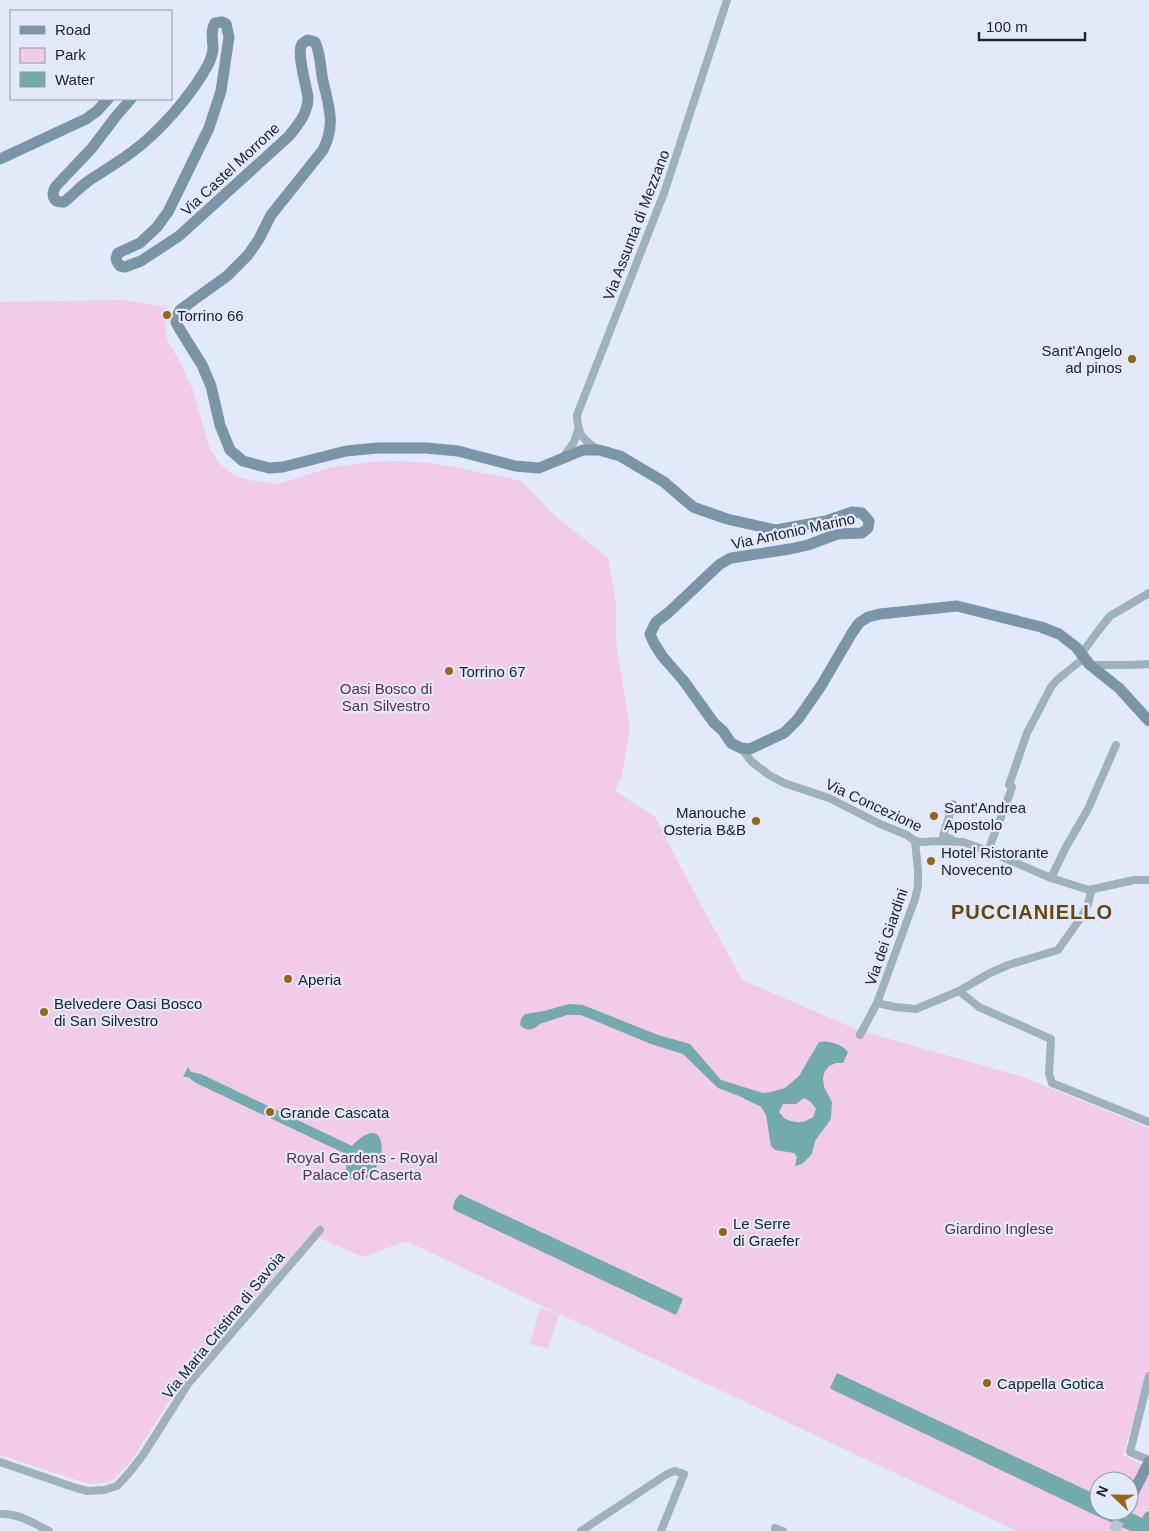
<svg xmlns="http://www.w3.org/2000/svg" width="1149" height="1531" viewBox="0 0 1149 1531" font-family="Helvetica,sans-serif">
<rect width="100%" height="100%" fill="#e2e9fa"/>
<g fill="#f1cbe7" fill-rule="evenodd">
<path d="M 124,300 L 168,307 L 164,318 L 167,340 L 180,362 L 193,390 L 208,444 L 218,462 L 233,475 L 248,480 L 279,484 L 328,468 L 369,462 L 396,461 L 432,463 L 499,476 L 521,481 L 555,516 L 608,558 L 616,602 L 616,641 L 630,728 L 622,775 L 615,791 L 655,817 L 679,864 L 742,980 L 858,1030 L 1020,1076 L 1149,1128 L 1149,1368 L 1123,1455 L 1149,1468 L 1149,1531 L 1017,1531 L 406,1241 L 363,1257 L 324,1240 L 314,1231 L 183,1380 L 129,1464 L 113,1480 L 102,1483 L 89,1484 L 0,1455 L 0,302 ZM 1099,1481 L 1129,1481 L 1129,1511 L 1099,1511 Z"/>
<polygon points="540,1308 559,1314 548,1349 530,1344"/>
</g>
<g fill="#73aaae" fill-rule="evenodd">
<path d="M 569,1004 L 583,1005 L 658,1035 L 690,1044 L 721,1080 L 763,1093 L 771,1092 L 785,1088 L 799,1076 L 819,1042 C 828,1040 842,1044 848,1052 L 843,1063 L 836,1063 L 829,1066 L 825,1071 L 823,1077 L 824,1087 L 832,1102 L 831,1119 L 815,1141 L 812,1154 L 802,1164 L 795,1166 L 797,1157 L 794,1153 L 775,1150 L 771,1146 L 766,1115 L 761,1107 L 739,1096 L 718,1088 L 683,1054 L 651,1044 L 581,1015 L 567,1015 L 540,1024 C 534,1030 526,1032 520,1025 L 521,1019 L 525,1014 L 544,1011 ZM 804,1098 L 811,1102 L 816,1109 L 813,1117 C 802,1124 797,1123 785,1119 L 779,1112 L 783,1104 L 796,1104 Z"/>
<path d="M 188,1067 L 191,1072 L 201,1074 L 352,1146 C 389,1106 390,1170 363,1180 C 359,1182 355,1182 352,1180 C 343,1174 347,1163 348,1155 L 196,1083 L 188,1077 L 183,1077 Z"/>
<path d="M 460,1194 L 682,1298 L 683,1299 L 676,1315 L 456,1211 L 453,1209 C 455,1199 454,1201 460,1194 Z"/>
<polygon points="837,1373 1099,1496 1099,1511 1128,1511 1142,1518 1145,1513 1149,1511 1149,1531 1131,1531 1097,1516 833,1390 830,1388"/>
</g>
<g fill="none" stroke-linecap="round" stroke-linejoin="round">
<polyline stroke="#bbc2d0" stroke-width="11" stroke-dasharray="11 5.5" stroke-linecap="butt" points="1114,1531 1124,1511"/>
<g stroke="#9fb1bc" stroke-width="8">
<path d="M 597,449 C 581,438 578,434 577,415 L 664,193 L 727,0"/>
<polyline points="564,456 574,442 578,430"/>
<polyline points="1082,653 1098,631 1110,616 1149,593"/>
<polyline points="1090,665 1131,665 1149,664"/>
<polyline points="741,748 752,762 769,775 784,783 829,798 880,824 907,835 915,841 921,842 941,841 963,842 988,851 1051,878 1089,890 1134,880 1149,880"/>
<polyline points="951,839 943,836 953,804"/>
<polyline points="915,841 918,870 918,886 915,899 877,1003 895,1007 916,1009 959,991 979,1007 1051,1039 1049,1074 1052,1083 1149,1122"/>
<polyline points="988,851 1009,796 1012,787 1009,785 1027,733 1051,687 1057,680 1084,658"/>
<polyline points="1051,878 1066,847 1088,809 1116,745"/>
<polyline points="959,991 988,974 1008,965 1058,950 1082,916 1088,904 1092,889"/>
<polyline points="860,1035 877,1003"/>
<polyline points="1149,1376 1130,1452 1149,1460"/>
<polyline points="0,1462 76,1488 88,1491 104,1490 117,1486 129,1473 143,1455 188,1384 320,1230"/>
<path d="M 0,1514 C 19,1513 33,1523 49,1531"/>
<polyline points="775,1528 783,1531"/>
<polyline points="581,1531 667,1474 675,1471 684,1474 661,1531"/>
</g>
<g stroke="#7a95a6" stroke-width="11">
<path d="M 131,99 L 117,115 L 92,148 L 56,186 C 51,194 52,203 64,202 C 72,196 79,188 87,182 C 102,172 117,163 132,152 C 158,133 189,98 205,70 C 209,64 212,56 213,49 C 213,39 210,31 215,23 L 222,22 L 226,24 L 229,37 L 221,91 L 209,128 L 168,212 L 157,227 L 140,243 L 118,253 C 115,259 116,261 120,266 L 125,267 L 141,261 L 179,236 L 289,136 C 298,125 308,113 308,98 C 307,87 296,53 302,44 C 303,43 306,41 308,40 L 315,42 C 321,54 320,67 323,81 C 329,107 336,124 323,150 L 271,215 L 259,239 L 248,255 L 227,276 L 180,310 L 177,316 L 176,322 L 179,328 L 202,365 L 211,386 L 220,425 L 230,450 L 243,461 L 269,468 L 283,467 L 346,451 L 378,448 L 426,448 L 458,451 L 515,466 L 539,468 L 583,450 L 599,450 L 620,456 L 664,482 L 693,507 L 727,519 L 776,530 L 826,521 L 852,512 L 862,513 L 869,521 L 868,528 L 862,533 L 837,534 L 808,545 L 790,549 L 731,558 L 720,564 L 668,613 L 656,622 L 650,634 L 654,643 L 662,656 L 683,680 L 714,723 L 723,731 L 731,743 L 741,748 L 750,749 L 784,733 L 798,719 L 821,686 L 852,633 L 859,623 L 868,617 L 880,614 L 957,606 L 1041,627 L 1059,634 L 1076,647 L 1090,665 L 1119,688 L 1149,721"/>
<polyline points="0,159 86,119 97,111 108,99"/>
<polyline points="1131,1497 1149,1462"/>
</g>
</g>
<g fill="#956716" stroke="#e2e9fa" stroke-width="2">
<circle cx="167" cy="315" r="5"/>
<circle cx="1132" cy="359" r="5"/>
<circle cx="449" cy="671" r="5"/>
<circle cx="934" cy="816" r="5"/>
<circle cx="756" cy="821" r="5"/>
<circle cx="931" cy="861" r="5"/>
<circle cx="288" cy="979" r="5"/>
<circle cx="44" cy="1012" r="5"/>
<circle cx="270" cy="1112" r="5"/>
<circle cx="723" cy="1232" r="5"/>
<circle cx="987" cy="1383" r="5"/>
</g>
<g text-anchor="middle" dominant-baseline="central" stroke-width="4.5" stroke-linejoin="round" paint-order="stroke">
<g font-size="15" fill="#21242a" stroke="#e2e9fa">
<text transform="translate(230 169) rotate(-43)">Via Castel Morrone</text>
<text transform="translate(636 225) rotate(-69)">Via Assunta di Mezzano</text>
<text transform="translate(793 531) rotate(-12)">Via Antonio Marino</text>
<text transform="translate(874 805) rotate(25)">Via Concezione</text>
<text transform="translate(886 937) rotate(-71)">Via dei Giardini</text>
<text transform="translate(223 1325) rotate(-51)">Via Maria Cristina di Savoia</text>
</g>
<g font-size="15" fill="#21242a" stroke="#e2e9fa" text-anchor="start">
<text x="177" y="315">Torrino 66</text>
<text x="1122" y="350" text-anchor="end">Sant'Angelo<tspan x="1122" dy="17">ad pinos</tspan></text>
<text x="459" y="671">Torrino 67</text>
<text x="944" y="807">Sant'Andrea<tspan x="944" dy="17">Apostolo</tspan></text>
<text x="746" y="812" text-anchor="end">Manouche<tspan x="746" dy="17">Osteria B&amp;B</tspan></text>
<text x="941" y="852">Hotel Ristorante<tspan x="941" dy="17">Novecento</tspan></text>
<text x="298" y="979">Aperia</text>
<text x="54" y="1003">Belvedere Oasi Bosco<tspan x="54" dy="17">di San Silvestro</tspan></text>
<text x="280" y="1112">Grande Cascata</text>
<text x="733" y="1223">Le Serre<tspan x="733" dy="17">di Graefer</tspan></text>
<text x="997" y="1383">Cappella Gotica</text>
</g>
<g font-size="15" fill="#5d2e54" stroke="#e2e9fa">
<text x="386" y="688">Oasi Bosco di<tspan x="386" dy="17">San Silvestro</tspan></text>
<text x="362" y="1157">Royal Gardens - Royal<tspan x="362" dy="17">Palace of Caserta</tspan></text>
<text x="999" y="1228">Giardino Inglese</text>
</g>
<g font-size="20" font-weight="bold" letter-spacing="1" fill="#66450f" stroke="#e2e9fa">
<text x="1032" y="912">PUCCIANIELLO</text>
</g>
</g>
<rect x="10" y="10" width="162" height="90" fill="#e2e9fa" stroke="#959aa7"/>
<rect x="20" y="26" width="25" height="8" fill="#7a95a6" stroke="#959aa7"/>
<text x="55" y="35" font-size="15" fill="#21242a">Road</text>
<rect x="20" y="48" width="25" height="15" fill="#f1cbe7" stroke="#959aa7"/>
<text x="55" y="60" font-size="15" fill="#21242a">Park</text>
<rect x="20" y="72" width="25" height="15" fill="#73aaae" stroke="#959aa7"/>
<text x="55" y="85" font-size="15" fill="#21242a">Water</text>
<g transform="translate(1114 1496) rotate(292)"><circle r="24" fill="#e2e9fa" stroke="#959aa7"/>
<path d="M0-4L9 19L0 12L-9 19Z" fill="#956716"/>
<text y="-8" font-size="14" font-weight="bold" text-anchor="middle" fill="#21242a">N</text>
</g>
<path d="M979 32v8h106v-8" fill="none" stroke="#21242a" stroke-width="2.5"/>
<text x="986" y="32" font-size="15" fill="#21242a" stroke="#e2e9fa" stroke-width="4" paint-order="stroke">100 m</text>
</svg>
